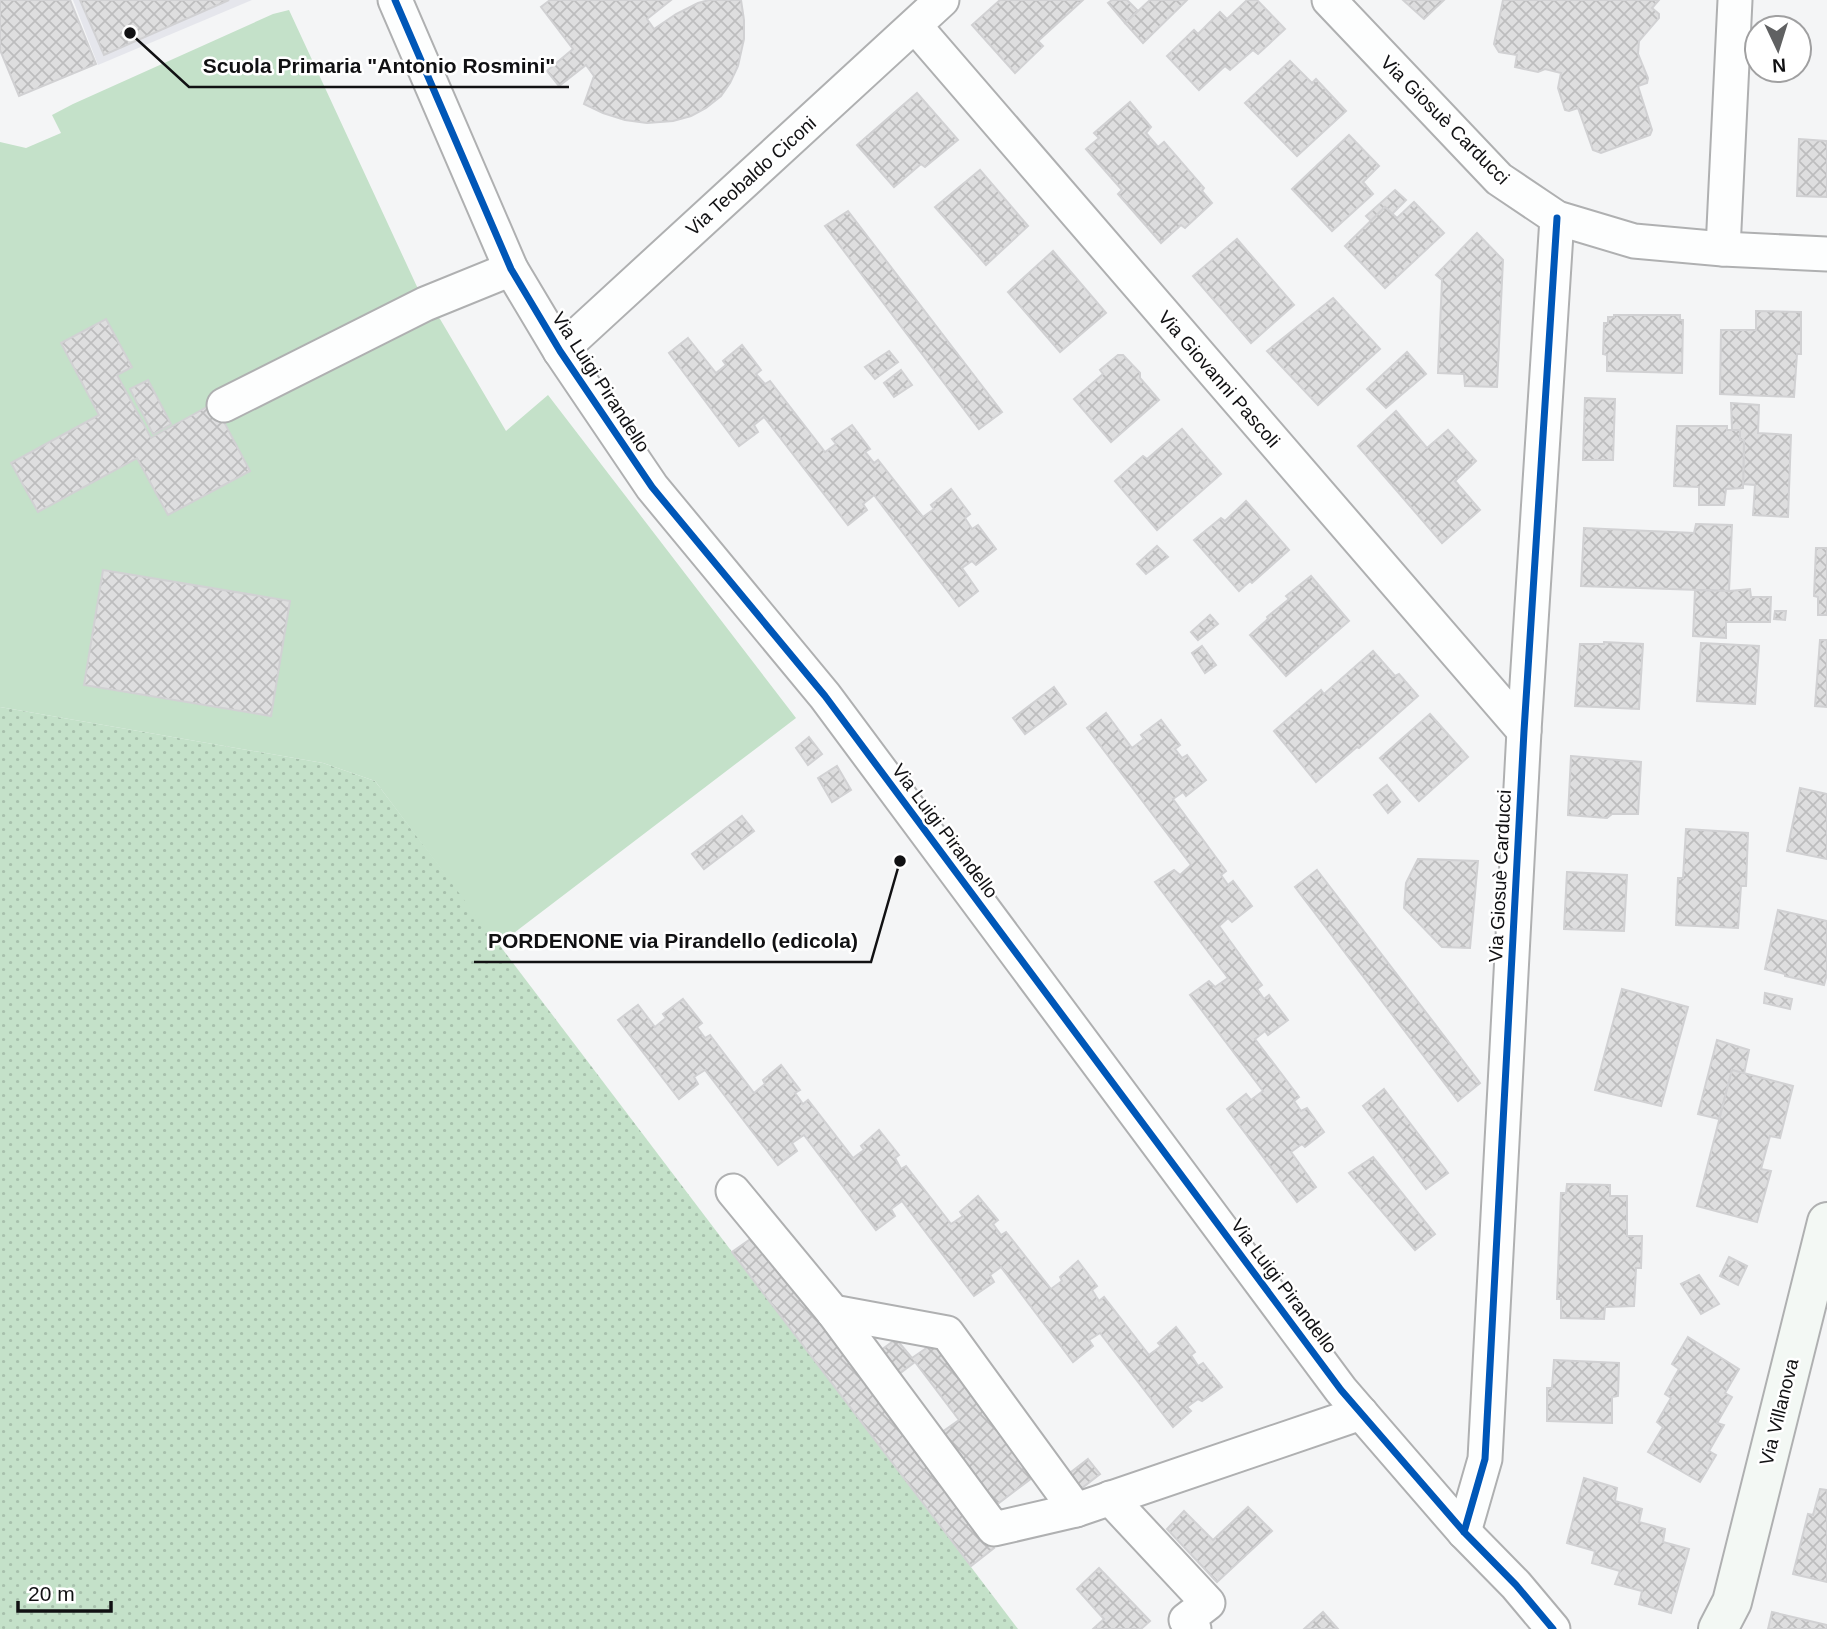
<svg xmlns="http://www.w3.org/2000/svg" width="1827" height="1629" viewBox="0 0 1827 1629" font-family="Arial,sans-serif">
<defs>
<pattern id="grass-dots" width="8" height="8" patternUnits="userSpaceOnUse" patternTransform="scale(1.75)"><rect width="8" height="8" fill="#c4e1c9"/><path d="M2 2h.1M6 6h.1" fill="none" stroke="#a7c0ac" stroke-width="1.8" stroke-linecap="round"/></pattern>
<pattern id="building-cross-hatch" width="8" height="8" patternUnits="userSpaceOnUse" patternTransform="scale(1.75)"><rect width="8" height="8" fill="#dededf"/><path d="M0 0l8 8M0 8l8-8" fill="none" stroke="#bdbdbe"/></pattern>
</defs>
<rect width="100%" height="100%" fill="#f4f5f6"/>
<polygon fill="#e5e6ec" points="73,0 252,0 98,65"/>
<polygon fill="url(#grass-dots)" points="0,707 323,763 375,781 1018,1629 0,1629"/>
<polygon fill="#c4e1c9" points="289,10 425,304 440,319 506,431 548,395 796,718 498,945 375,781 323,763 0,707 0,142 26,148 61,133 52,115 73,104 273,14"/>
<g fill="url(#building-cross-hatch)" stroke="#d1d1d3" stroke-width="2">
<polygon points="0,0 70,0 96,64 19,96 0,50"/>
<polygon points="80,0 229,0 104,55"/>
<polygon points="550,0 671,0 647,19 654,29 676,14 698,3 709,0 741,0 744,20 744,39 738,66 730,83 721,96 706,108 691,116 673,121 647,123 625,120 603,113 584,104 594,76 586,65 559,86 547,71 573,49 541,7"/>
<polygon points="1000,0 1083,0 1038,41 1043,46 1015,73 972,25"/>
<polygon points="1112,0 1127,0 1138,11 1125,23 1108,3"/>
<polygon points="1150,0 1187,0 1143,43 1125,23"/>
<polygon points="1247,0 1257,0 1285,29 1258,54 1253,50 1230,70 1225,66 1199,90 1167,56 1194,30 1198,34 1220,12 1227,19"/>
<polygon points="1403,0 1444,0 1424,19"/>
<polygon points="1503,0 1659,0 1652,8 1659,14 1659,18 1639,41 1638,54 1648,78 1647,83 1638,86 1652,130 1650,135 1601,153 1593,150 1578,108 1569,111 1565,110 1558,88 1561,73 1545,69 1538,72 1515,67 1517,55 1499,52 1494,44"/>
<polygon points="1290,61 1312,83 1316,79 1346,111 1297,156 1245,103"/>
<polygon points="917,93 958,140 925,167 921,164 894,187 857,145"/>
<polygon points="1130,102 1151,127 1146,133 1158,147 1164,142 1204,188 1202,191 1212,203 1185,228 1181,225 1161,243 1118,194 1122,190 1086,149 1099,138 1094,133"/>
<polygon points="1349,135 1379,166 1363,182 1373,194 1332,231 1292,189"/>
<polygon points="1799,139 1827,141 1827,197 1797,196"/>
<polygon points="980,170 1028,226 986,265 935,207"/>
<polygon points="1395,190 1406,200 1392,214 1385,207 1371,221 1366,216"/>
<polygon points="1414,202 1444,233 1385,288 1345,246 1385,207 1397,218"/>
<polygon points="848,211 1002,412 979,429 825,226"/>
<polygon points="1477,233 1503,260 1497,387 1465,386 1464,374 1438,373 1442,280 1436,275"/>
<polygon points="1237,239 1294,305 1251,343 1193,276"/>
<polygon points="1053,251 1106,313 1060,352 1008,292"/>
<polygon points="1333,298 1380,349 1318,405 1267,351"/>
<polygon points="1756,311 1801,312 1801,354 1797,354 1794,397 1720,394 1721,330 1756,330"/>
<polygon points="1614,315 1680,315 1680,320 1683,320 1682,373 1607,371 1607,355 1603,354 1604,323 1608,323 1608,317 1614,317"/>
<polygon points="106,319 132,367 117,375 151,438 214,403 250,471 168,515 137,458 38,512 11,463 99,415 61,343"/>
<polygon points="688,338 716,373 726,365 723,361 742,345 761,370 756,374 765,384 770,381 825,452 836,444 832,439 852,425 870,449 865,452 874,463 878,460 923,517 934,509 931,505 951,489 970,514 965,518 972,529 978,525 996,549 976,565 972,561 962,568 978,591 959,606 874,495 863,504 867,510 848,525 764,417 754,425 758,432 739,446 669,353"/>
<polygon points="889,351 898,362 875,379 865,367"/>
<polygon points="1407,352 1426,374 1386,408 1367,389"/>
<polygon points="1118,355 1123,355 1140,373 1140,378 1159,400 1111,442 1074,399 1103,374 1100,370"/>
<polygon points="901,370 912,385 894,397 884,383"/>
<polygon points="148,380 171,424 153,434 130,389"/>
<polygon points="1585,398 1615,399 1613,460 1583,460"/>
<polygon points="1731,403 1759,405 1758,433 1791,435 1788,517 1753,515 1755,485 1743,484 1744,440 1740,440 1740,430 1732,430"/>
<polygon points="1396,411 1427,448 1448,430 1476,461 1455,481 1480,510 1442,543 1358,446"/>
<polygon points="1677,426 1727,426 1727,430 1740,430 1740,440 1744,440 1743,488 1726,489 1724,505 1699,505 1699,487 1674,486"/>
<polygon points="1182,429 1221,474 1157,530 1115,481 1143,456 1147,459"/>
<polygon points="1246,501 1289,550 1252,583 1250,581 1239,591 1194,540 1221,518 1225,521"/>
<polygon points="1696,524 1732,525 1729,591 1581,586 1584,528 1694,533"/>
<polygon points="1157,546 1168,557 1146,574 1137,564"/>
<polygon points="1816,548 1827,548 1827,615 1818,615 1818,597 1814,596"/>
<polygon points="103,570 290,601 271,716 84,685"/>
<polygon points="1311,576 1349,621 1286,676 1250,635 1268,619 1267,617 1289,599 1286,596"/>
<polygon points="1750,589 1751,597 1771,597 1770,622 1726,622 1726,638 1693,636 1695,590 1729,591"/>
<polygon points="1775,611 1786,611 1785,620 1774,619"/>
<polygon points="1210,615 1218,624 1198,640 1191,632"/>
<polygon points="1820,640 1827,640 1827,707 1815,706"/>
<polygon points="1604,642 1643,644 1639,709 1575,706 1580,644 1604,644"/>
<polygon points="1701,643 1759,646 1755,704 1697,701"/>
<polygon points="1202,646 1216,665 1205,673 1192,653"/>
<polygon points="1373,651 1395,676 1399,674 1418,696 1359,748 1357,747 1316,782 1274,731 1321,690 1324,694"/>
<polygon points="1054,687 1066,704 1025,734 1013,718"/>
<polygon points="1106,713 1132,748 1144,739 1141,735 1161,720 1180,745 1175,749 1182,758 1187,755 1206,780 1186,796 1183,792 1173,799 1226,871 1221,875 1228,885 1233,881 1252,906 1232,922 1228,918 1219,926 1262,985 1257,989 1264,999 1269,995 1288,1020 1268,1035 1265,1031 1255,1039 1299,1097 1294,1101 1301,1111 1307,1108 1324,1132 1305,1147 1302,1144 1291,1152 1316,1187 1297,1202 1227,1109 1246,1094 1251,1100 1263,1091 1190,995 1209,981 1215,987 1228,978 1155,882 1174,870 1180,875 1191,865 1087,728"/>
<polygon points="1430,714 1468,757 1419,801 1380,758"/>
<polygon points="809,737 822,754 808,765 796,748"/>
<polygon points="1571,756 1641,762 1638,814 1612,814 1607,818 1568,815"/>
<polygon points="837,766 851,790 832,802 818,778"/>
<polygon points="1387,785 1400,802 1388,813 1374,795"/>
<polygon points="1800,788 1827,794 1827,859 1787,851"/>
<polygon points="742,816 754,831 704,869 692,854"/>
<polygon points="1686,829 1748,833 1746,886 1741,886 1738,928 1676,925 1678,878 1683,878"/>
<polygon points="1418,859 1478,861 1470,948 1442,947 1404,908 1406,883"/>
<polygon points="1317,870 1480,1083 1458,1101 1295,887"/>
<polygon points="1567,872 1627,875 1624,931 1564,929"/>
<polygon points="1778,910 1827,921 1827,974 1824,985 1785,976 1785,974 1765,969"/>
<polygon points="1622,989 1688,1007 1661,1106 1595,1090"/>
<polygon points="1765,993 1792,999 1790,1009 1764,1003"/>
<polygon points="683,999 702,1023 697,1027 705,1038 710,1035 754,1093 765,1084 763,1080 781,1065 800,1090 795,1093 803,1104 808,1100 853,1158 864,1150 861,1146 879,1130 899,1155 895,1158 901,1169 906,1166 951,1224 963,1216 960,1212 978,1196 998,1220 993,1224 1001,1235 1006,1232 1051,1289 1062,1281 1060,1277 1078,1261 1097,1286 1092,1290 1099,1301 1104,1297 1149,1355 1161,1346 1158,1343 1176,1327 1195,1352 1191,1355 1198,1366 1203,1363 1222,1387 1202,1401 1198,1399 1187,1407 1191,1411 1173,1427 1100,1333 1089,1340 1093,1346 1073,1362 1001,1267 990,1275 994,1282 974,1296 902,1201 891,1209 895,1216 876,1230 804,1135 792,1143 797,1151 778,1165 705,1070 694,1077 698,1084 679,1099 618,1020 638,1005 655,1027 666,1018 663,1014"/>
<polygon points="1717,1040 1749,1050 1744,1074 1732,1070 1719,1119 1698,1114"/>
<polygon points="1732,1070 1793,1086 1780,1138 1770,1136 1761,1169 1771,1171 1757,1222 1697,1206"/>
<polygon points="1384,1089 1448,1173 1426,1189 1363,1106"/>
<polygon points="1373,1157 1435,1234 1415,1250 1349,1173"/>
<polygon points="1567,1184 1610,1185 1610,1196 1627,1196 1627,1236 1642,1236 1641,1268 1636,1268 1634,1306 1605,1307 1604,1319 1561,1318 1561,1299 1557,1299 1561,1193 1566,1193"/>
<polygon points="756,1235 994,1548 971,1566 732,1252"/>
<polygon points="1729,1257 1747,1266 1738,1285 1720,1276"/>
<polygon points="1699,1275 1719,1304 1701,1314 1681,1284"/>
<polygon points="1688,1337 1739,1369 1725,1393 1732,1397 1717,1423 1724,1425 1709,1451 1716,1455 1700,1482 1648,1452 1663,1427 1657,1422 1671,1398 1665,1394 1679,1369 1672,1364"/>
<polygon points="896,1339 912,1358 935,1342 1036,1475 991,1509 935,1437 959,1420 915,1362 891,1380 873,1356"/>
<polygon points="1554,1360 1619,1363 1618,1396 1612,1397 1612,1423 1547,1421 1547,1388 1552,1388"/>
<polygon points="1088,1459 1100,1474 1078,1491 1066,1476"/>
<polygon points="1584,1478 1617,1488 1615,1501 1642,1509 1639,1522 1665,1529 1663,1542 1689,1549 1671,1613 1639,1604 1642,1591 1615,1584 1620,1571 1592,1563 1595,1551 1567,1543"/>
<polygon points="1820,1489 1827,1490 1827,1582 1793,1574 1808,1514 1813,1515"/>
<polygon points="1248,1507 1272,1531 1217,1582 1167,1529 1184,1511 1213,1540"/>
<polygon points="1099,1568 1150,1621 1141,1629 1093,1629 1104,1619 1077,1589"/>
<polygon points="1323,1612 1338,1629 1304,1629"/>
<polygon points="1772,1612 1827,1625 1827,1629 1768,1629"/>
</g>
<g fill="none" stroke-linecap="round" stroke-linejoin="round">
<defs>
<g id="street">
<polyline points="395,0 511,269 560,351 652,487 825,696 1341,1390 1464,1532 1516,1585 1553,1629"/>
<polyline points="1329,0 1499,179 1557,218 1634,241 1723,249 1827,254"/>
<polyline points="915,26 1524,731"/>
<polyline points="1723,249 1735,0"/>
<polyline points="560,351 942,0"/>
<polyline points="224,405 425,304 511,269"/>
<polyline points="733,1191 833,1312 947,1333 1076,1510 1361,1413"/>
<polyline points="833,1312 994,1529 1076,1510"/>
<polyline points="1110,1498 1208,1603 1186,1620 1194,1629"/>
<polyline points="1464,1532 1485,1459 1524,731 1557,218"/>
</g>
<polyline id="secondary" points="1718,1629 1732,1602 1827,1222"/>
</defs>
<use href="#street" stroke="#afb0b1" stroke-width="37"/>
<use href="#secondary" stroke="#afb0b1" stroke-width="42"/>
<use href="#street" stroke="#fdfefe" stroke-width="33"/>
<use href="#secondary" stroke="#f3f8f4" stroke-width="38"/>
<defs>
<g id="cycleway">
<polyline points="395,0 511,269 560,351 652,487 825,696 1341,1390 1464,1532 1516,1585 1553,1629"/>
<polyline points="1464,1532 1485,1459 1524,731 1557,218"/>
</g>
</defs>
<use href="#cycleway" stroke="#fff" stroke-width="11"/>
<use href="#cycleway" stroke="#0057b8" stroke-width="7"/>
</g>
<g text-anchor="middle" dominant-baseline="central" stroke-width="5" stroke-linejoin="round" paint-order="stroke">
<g font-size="19" fill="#111113" stroke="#fff">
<text transform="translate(1445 120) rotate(45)">Via Giosuè Carducci</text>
<text transform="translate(751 176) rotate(-42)">Via Teobaldo Ciconi</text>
<text transform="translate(1219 379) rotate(49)">Via Giovanni Pascoli</text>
<text transform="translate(601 382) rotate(57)">Via Luigi Pirandello</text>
<text transform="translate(945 831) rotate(53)">Via Luigi Pirandello</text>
<text transform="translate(1500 876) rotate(-87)">Via Giosuè Carducci</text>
<text transform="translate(1284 1286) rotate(53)">Via Luigi Pirandello</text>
<text transform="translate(1779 1412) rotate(-76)">Via Villanova</text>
</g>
</g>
<path fill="none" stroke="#111113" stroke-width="2.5" d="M130 33L189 87H569M900 861L871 962H474"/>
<g fill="#111113" stroke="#fff" stroke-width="2.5">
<circle cx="130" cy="33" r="7"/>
<circle cx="900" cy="861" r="7"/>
</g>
<g font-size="21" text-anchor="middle" font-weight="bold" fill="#111113" stroke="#fff" stroke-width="5" stroke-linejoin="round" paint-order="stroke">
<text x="379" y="73">Scuola Primaria "Antonio Rosmini"</text>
<text x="673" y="948">PORDENONE via Pirandello (edicola)</text>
</g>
<g transform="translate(1778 49) rotate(176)"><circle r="33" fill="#ffffff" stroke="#a0a0a1" stroke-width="2"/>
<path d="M0-5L12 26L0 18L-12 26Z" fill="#606162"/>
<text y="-10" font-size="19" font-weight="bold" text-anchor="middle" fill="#111113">N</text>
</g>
<path d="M18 1601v10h93v-10" fill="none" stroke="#111113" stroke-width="3.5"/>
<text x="28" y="1601" font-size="21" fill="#111113" stroke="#ffffff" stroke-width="5" paint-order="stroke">20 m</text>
</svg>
